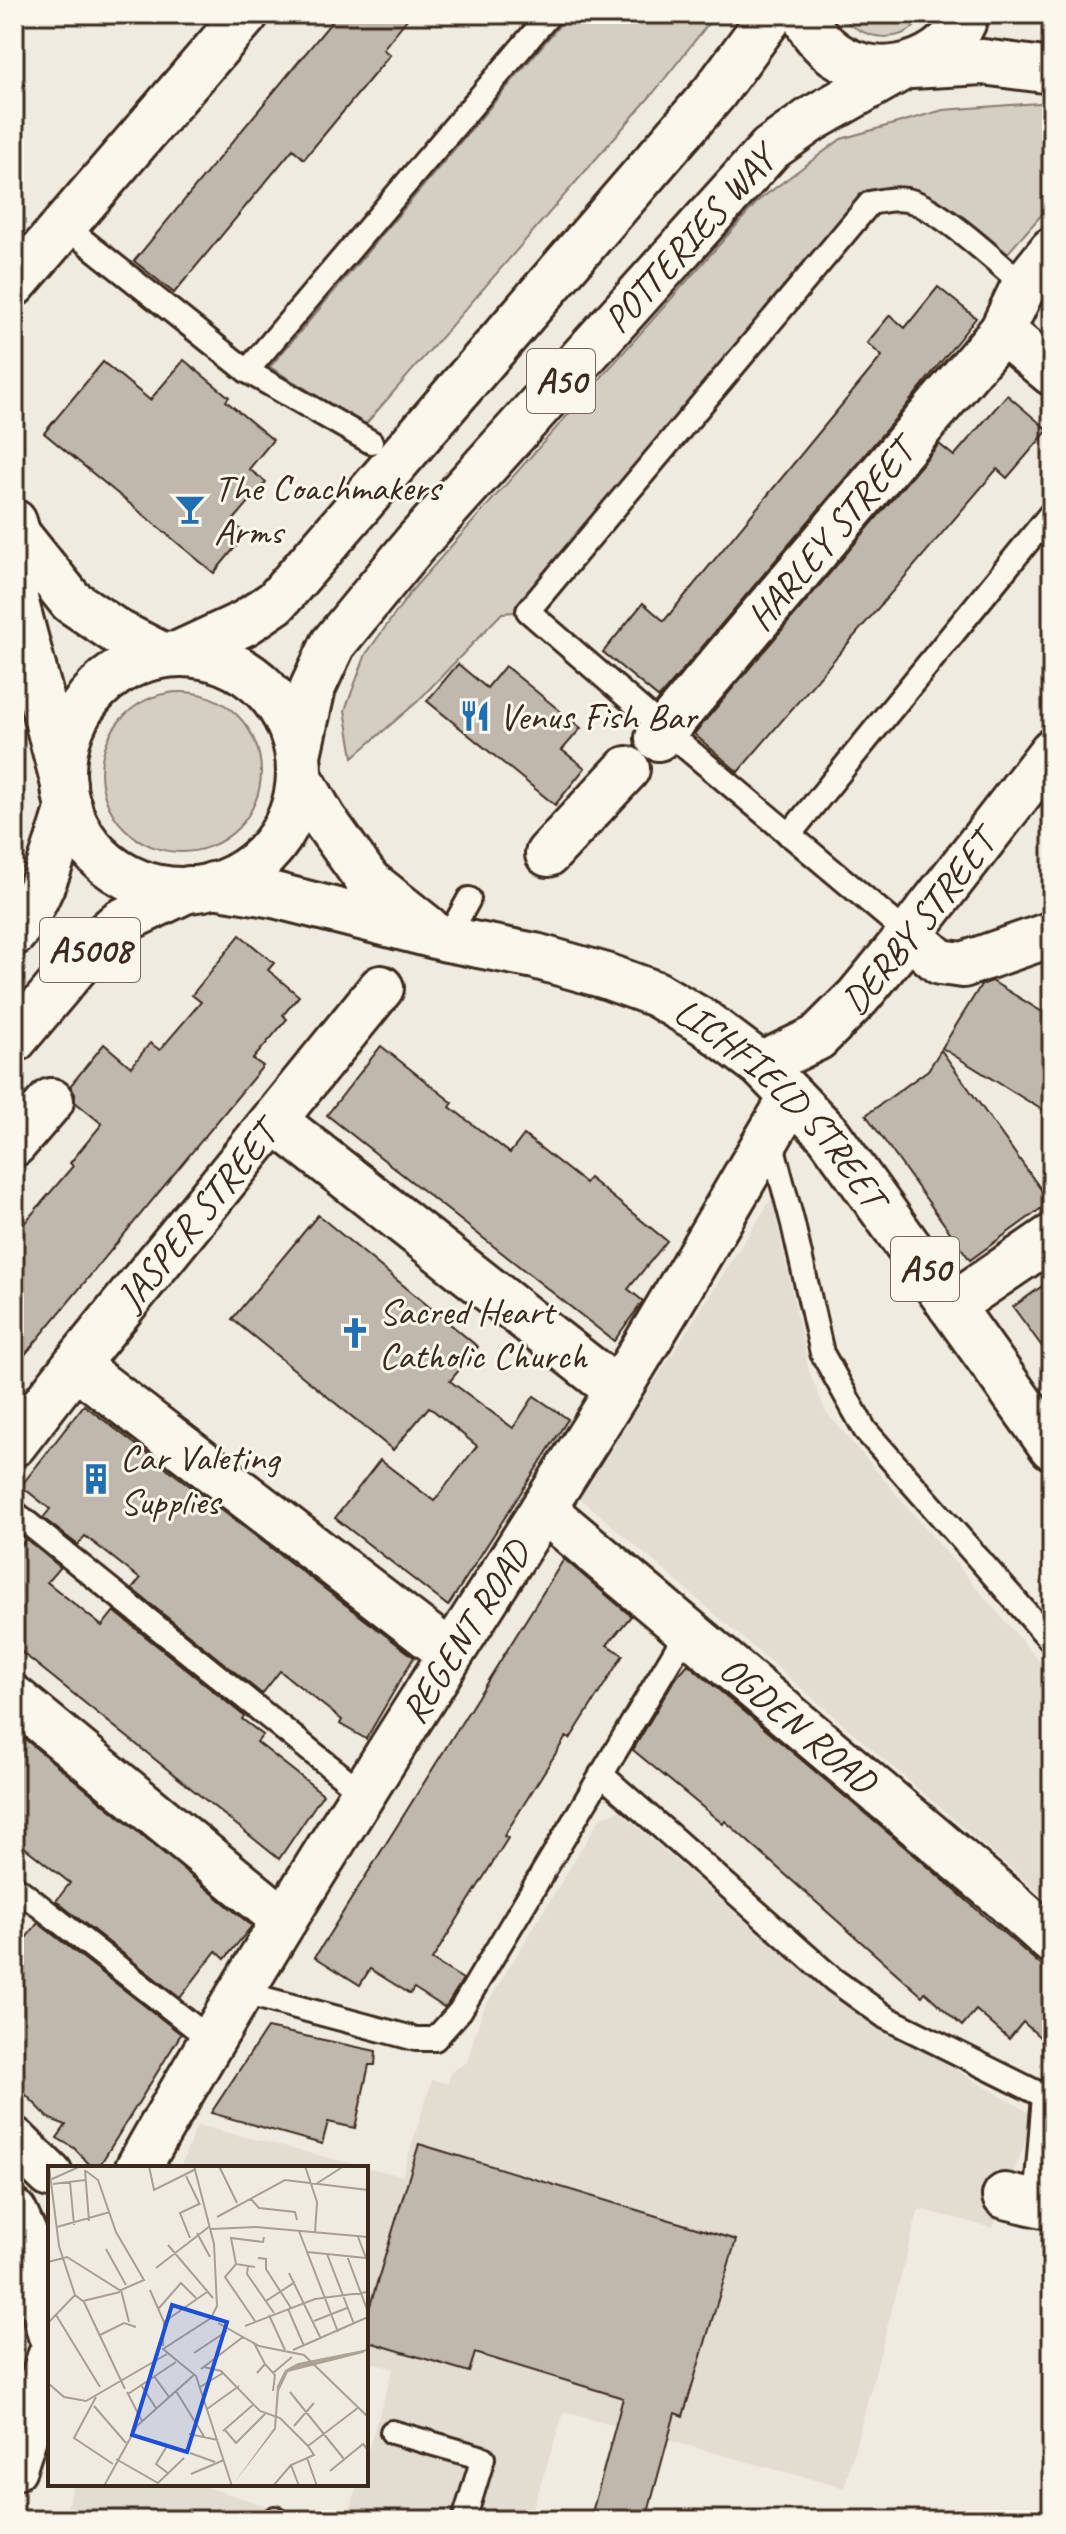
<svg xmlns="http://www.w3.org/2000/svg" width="1066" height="2534" viewBox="0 0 1066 2534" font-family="Caveat,sans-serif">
<rect width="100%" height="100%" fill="#f0ebe0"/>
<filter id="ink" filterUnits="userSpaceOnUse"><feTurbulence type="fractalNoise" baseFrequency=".0125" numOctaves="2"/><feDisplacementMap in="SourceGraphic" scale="16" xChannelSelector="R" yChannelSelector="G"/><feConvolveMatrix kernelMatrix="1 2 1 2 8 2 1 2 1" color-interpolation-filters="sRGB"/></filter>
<g filter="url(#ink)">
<g fill="#e2dcd1">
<polygon points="772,1198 809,1371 826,1412 1052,1676 1052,1904 580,1498"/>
<polygon points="619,1811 756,1931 857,2012 1035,2116 993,2228 919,2209 844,2488 564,2412 529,2520 347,2520 358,2484 366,2484 366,2457 393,2369 366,2360 366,2168 180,2168 197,2125 402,2176 432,2080 448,2083 451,2072 467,2062 482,2012 601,1817"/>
<polygon points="74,2484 196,2484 314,2520 63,2520"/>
</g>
<g fill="#d5cec3" stroke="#887c70" stroke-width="2">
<polygon points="569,14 716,14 654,92 365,425 270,367"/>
<path d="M 840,14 L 926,14 C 905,46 863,43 840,14 Z"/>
<polygon points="1052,102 1052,203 998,264 940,217 870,203 528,611 502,613 417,702 353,757 345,710 366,654 413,589 759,200 841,139 943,110"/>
<circle cx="181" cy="772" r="80"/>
</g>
<g fill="#c0b8ad" stroke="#3b2a1e" stroke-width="2">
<polygon points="338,14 411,14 383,49 390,55 304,159 293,149 174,293 134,261"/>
<polygon points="938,287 976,318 901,412 659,698 603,652 643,603 664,621 882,356 867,343 890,315 905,328"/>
<polygon points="184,360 229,397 226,401 273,440 249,469 266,482 232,522 246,534 214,573 44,433 103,362 150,400"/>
<polygon points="1007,395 1048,430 1007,478 997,469 738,772 694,734 939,444 954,456"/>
<polygon points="458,664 487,688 505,666 581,728 562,750 585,768 555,805 427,701"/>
<polygon points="240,935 274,963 268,970 299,996 283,1015 287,1019 253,1059 263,1066 14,1368 14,1235 73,1166 70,1163 102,1124 75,1102 75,1094 70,1086 104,1044 131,1067 150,1043 160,1050 201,1002 192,995"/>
<polygon points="992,981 1052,1018 1052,1116 942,1048 981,985"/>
<polygon points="381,1046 453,1103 450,1107 510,1153 524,1135 585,1183 589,1178 667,1241 628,1289 643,1301 614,1341 327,1115"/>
<polygon points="941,1050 1050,1202 970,1260 866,1115 928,1070"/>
<polygon points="318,1215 478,1347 450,1381 513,1428 534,1396 568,1419 448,1606 335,1518 380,1460 434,1501 477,1446 429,1407 393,1450 232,1319"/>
<polygon points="1052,1279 1052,1360 1013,1307"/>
<polygon points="84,1405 414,1657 366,1739 340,1724 342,1720 280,1671 262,1694 132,1589 140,1579 85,1536 78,1545 43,1518 50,1509 21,1486"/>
<polygon points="26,1539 60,1567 47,1582 102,1626 114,1611 244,1716 242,1719 263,1735 257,1742 323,1794 279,1859 14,1646 14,1554"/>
<polygon points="564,1559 631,1616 607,1645 623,1655 570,1739 566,1737 504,1836 508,1838 432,1960 463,1979 447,2005 444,2007 414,1988 410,1994 370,1969 360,1985 315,1957"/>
<polygon points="688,1664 926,1865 1052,1975 1052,2048 1023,2022 1009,2039 976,2010 962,2026 925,1992 922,1996 725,1821 723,1824 633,1750 674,1680"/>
<polygon points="14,1730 252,1926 225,1959 216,1951 180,1998 56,1901 70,1883 14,1839"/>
<polygon points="38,1923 181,2034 98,2168 93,2168 74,2148 57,2138 66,2125 50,2119 14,2083 14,1953"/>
<polygon points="267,2028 376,2051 375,2065 369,2065 355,2128 328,2122 322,2144 211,2113"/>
<polygon points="419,2144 736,2240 683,2416 675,2413 646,2520 590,2520 623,2398 475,2353 469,2372 366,2341 366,2319"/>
</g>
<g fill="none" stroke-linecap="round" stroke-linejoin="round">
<defs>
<g id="service">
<polyline points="65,226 247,371 371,442"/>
<polyline points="247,371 550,14"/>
<polyline points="789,835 1052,512"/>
<path d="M 909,935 L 665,730 L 528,611 L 870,203 C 885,200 899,197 914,202 C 947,215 995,261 1024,285"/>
<polyline points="447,939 469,899"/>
<polyline points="770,1136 793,1224 822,1353 865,1430 1052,1642"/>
<polyline points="14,1512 364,1794"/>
<polyline points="601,1774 834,1980 887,2018 1044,2096"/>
<polyline points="14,1886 211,2040"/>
<polyline points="240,1992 416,2039 435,2039 460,2011 688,1630"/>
<polyline points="1035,2205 1044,2096 1052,2087"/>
<polyline points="392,2432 483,2458 464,2520"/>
<polyline points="274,2520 275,2518"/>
</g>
<g id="minor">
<polyline points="14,284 246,14"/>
<polyline points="1002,331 1052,373"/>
<polyline points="14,522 18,535 15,599 64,784"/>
<polyline points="18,535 71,601 117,632 162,655"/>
<path id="s1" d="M 658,738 L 1002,331 L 1024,285 L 1052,250"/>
<polyline points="548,854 627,769"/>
<polyline points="909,935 940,962 963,965 1052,934"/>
<path id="s2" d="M 761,1065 L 817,1038 L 858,997 L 909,935 L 1052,751"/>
<polyline points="275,1121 617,1390"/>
<polyline points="14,1144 51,1101"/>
<polyline points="951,1306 1052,1237"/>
<polyline points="75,1365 450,1653"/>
<path id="s3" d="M 14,1444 L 75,1365 L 381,988"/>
<path id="s4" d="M 543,1509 L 1004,1898 L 1052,1941"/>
<polyline points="14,1698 284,1920"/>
<polyline points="14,2140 50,2175"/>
<polyline points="1005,2196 1052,2207"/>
<polyline points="14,2212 29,2245 50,2333"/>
</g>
<g id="tertiary">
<polyline points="911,66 983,62 1052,71"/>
<path id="s5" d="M 138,2168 C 287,1904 454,1652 615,1395 C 676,1297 733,1196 792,1097"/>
<polyline points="14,2468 50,2357"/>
</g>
<g id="primary">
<path d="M 14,933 C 43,897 55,850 69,807"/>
<polyline points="14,1040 93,946 120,922 189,889"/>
</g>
<g id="trunk">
<path d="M 804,14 C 825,69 890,84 937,52 C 949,43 963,29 966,14"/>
<polyline points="178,654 245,623 276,602 714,93 772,14"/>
<circle cx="181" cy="772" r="118"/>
<path id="s6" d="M 298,755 L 313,687 L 333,644 L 415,544 L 770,149 L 812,119 L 900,69"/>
<polyline points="299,776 323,818 368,881 427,928"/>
<path id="s7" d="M 213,885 L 274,895 L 447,939 L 535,956 L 606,976 L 656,994 L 705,1023 L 761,1065 L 829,1135 L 1052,1447"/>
</g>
</defs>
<use href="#service" stroke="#3b2a1e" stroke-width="28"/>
<use href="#minor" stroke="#3b2a1e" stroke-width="50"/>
<use href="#tertiary" stroke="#3b2a1e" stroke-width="50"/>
<use href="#primary" stroke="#3b2a1e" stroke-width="50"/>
<use href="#trunk" stroke="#3b2a1e" stroke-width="50"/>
<use href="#service" stroke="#fbf7ec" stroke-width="22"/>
<use href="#minor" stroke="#fbf7ec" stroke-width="44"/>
<use href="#tertiary" stroke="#fbf7ec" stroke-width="44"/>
<use href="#primary" stroke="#fbf7ec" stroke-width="44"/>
<use href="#trunk" stroke="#fbf7ec" stroke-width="44"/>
</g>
</g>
<defs>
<symbol id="bar-bare" viewBox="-9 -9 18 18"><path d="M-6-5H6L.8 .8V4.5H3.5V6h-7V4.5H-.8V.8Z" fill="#1f6fb2" stroke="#fbf7ec" stroke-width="2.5" paint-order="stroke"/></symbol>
<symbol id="restaurant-bare" viewBox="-9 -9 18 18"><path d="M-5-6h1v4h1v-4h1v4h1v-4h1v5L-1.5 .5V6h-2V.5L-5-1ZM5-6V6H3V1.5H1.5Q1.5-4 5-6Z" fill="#1f6fb2" stroke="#fbf7ec" stroke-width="2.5" paint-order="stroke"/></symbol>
<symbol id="church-bare" viewBox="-9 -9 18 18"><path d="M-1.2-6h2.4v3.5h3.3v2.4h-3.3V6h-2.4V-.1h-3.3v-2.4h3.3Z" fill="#1f6fb2" stroke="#fbf7ec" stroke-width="2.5" paint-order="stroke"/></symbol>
<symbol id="building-bare" viewBox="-9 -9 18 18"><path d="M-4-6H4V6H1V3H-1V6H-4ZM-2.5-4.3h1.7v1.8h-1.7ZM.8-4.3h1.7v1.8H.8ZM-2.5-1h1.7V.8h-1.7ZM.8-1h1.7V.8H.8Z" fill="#1f6fb2" stroke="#fbf7ec" stroke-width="2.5" paint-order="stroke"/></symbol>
</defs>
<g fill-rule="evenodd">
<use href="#bar-bare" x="168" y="487" width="44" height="44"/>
<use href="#restaurant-bare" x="453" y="694" width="44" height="44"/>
<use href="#church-bare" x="333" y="1311" width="44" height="44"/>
<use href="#building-bare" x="74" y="1457" width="44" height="44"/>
</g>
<g text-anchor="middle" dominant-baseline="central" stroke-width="6" stroke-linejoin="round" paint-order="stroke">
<g fill="#fbf7ec" stroke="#75685c" stroke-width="2">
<rect x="527" y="349" width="68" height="64" rx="6"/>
<rect x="40" y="918" width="100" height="64" rx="6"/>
<rect x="891" y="1237" width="68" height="64" rx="6"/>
</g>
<g font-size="36" font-weight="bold" fill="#3b2a1e">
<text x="561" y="381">A50</text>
<text x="90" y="950">A5008</text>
<text x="925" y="1269">A50</text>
</g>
<g font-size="38" fill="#3b2a1e" stroke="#fbf7ec">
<text stroke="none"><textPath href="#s6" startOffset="656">POTTERIES WAY</textPath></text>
<text stroke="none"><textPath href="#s1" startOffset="266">HARLEY STREET</textPath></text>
<text stroke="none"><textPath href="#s2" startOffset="216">DERBY STREET</textPath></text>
<text stroke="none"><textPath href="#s7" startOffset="624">LICHFIELD STREET</textPath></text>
<text stroke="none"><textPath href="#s3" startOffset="292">JASPER STREET</textPath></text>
<text stroke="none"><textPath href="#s5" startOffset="628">REGENT ROAD</textPath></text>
<text stroke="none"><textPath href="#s4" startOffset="334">OGDEN ROAD</textPath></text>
</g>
<g font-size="38" fill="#3b2a1e" stroke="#fbf7ec" text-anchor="start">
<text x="214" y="487">The Coachmakers<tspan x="214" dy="44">Arms</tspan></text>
<text x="499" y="716">Venus Fish Bar</text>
<text x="379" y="1311">Sacred Heart<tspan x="379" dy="44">Catholic Church</tspan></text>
<text x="120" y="1457">Car Valeting<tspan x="120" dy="44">Supplies</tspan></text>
</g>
</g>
<g transform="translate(48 2166)">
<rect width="320" height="320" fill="#f0ebe0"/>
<path d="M 320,183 L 315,187 L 240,206 L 231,225 L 228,263 L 186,317 L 226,262 L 229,220 L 237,204 L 250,197 Z" fill="#aca397"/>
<path fill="none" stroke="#a89e92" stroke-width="2" d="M 101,0 L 106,24 L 146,4M 146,0 L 166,78 L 169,140 L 163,152 L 115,183 L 148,210 L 184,320M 171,0 L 189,37M 257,0 L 269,36 L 267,67M 37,4 L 41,55M 38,5 L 50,14 L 68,66 L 96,114 L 73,124 L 81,156M 138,10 L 152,39M 4,13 L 33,0M 22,16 L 26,59M 5,18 L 37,14M 268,18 L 296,0M 203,33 L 211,42 L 247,46 L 249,54M 169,51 L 237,14 L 320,24M 9,61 L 62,46M 163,63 L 208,61 L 320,71M 251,65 L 290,166M 149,67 L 162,91M 310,71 L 320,97M 142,72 L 132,47 L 151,38M 120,79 L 165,132M 58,83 L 78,119M 259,86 L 318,92M 279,88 L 306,158M 299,90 L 320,146M 210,92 L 218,93 L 218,103 L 243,142M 0,96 L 19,91 L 73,125M 188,98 L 183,72 L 215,76 L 216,71M 200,100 L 199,108 L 226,147M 108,102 L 162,60M 241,107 L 273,173M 102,124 L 116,156 L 115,180M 27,129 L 36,136 L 77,223M 35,135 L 72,126M 218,135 L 247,116M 111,142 L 133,117 L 148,132M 240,143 L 256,180M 8,149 L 52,221M 221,149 L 237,184M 207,155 L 177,111 L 188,98 L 207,101M 266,155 L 299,142M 116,156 L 159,126M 0,157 L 27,129 L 11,80 L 1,0M 170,157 L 211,180 L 256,189 L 320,251M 197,160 L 267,133 L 320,126M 52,169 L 76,157 L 88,161M 206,177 L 217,198 L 209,207M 245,184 L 320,151M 146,187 L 179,165M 217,198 L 227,209 L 225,225M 156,201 L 173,205 L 212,245 L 232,252 L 260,280 L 266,289 L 243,299 L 251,320M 153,203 L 195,171M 225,207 L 244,191M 106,210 L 121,231M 0,217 L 16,231 L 38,235 L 119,188M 93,219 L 108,242M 152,221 L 175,207M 128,225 L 157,272M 79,226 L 94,255M 242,226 L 296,293M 80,228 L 128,196M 48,231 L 26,272 L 65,298M 46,240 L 78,277M 159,243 L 191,220M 246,260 L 266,237M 177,264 L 188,277 L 217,248M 175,265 L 206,238M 141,268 L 170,274M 119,280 L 108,298 L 121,308M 260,280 L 311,241M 142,287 L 167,296M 259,292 L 269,320M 68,293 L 110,317 L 136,292M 282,305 L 315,278 L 320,284M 143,308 L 176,294M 56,320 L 89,260 L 147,208M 225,320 L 243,299"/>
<path fill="#1d4ed8" fill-opacity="0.15" stroke="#1d4ed8" stroke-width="4" d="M 124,139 L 179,156 L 139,286 L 84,269 Z"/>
<rect width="320" height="320" fill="none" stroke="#3b2a1e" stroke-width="4"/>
</g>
<rect width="1066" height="2534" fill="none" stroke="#fbf7ec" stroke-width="48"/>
<rect x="24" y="24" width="1018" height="2486" fill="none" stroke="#3b2a1e" stroke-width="3" filter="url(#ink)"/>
</svg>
